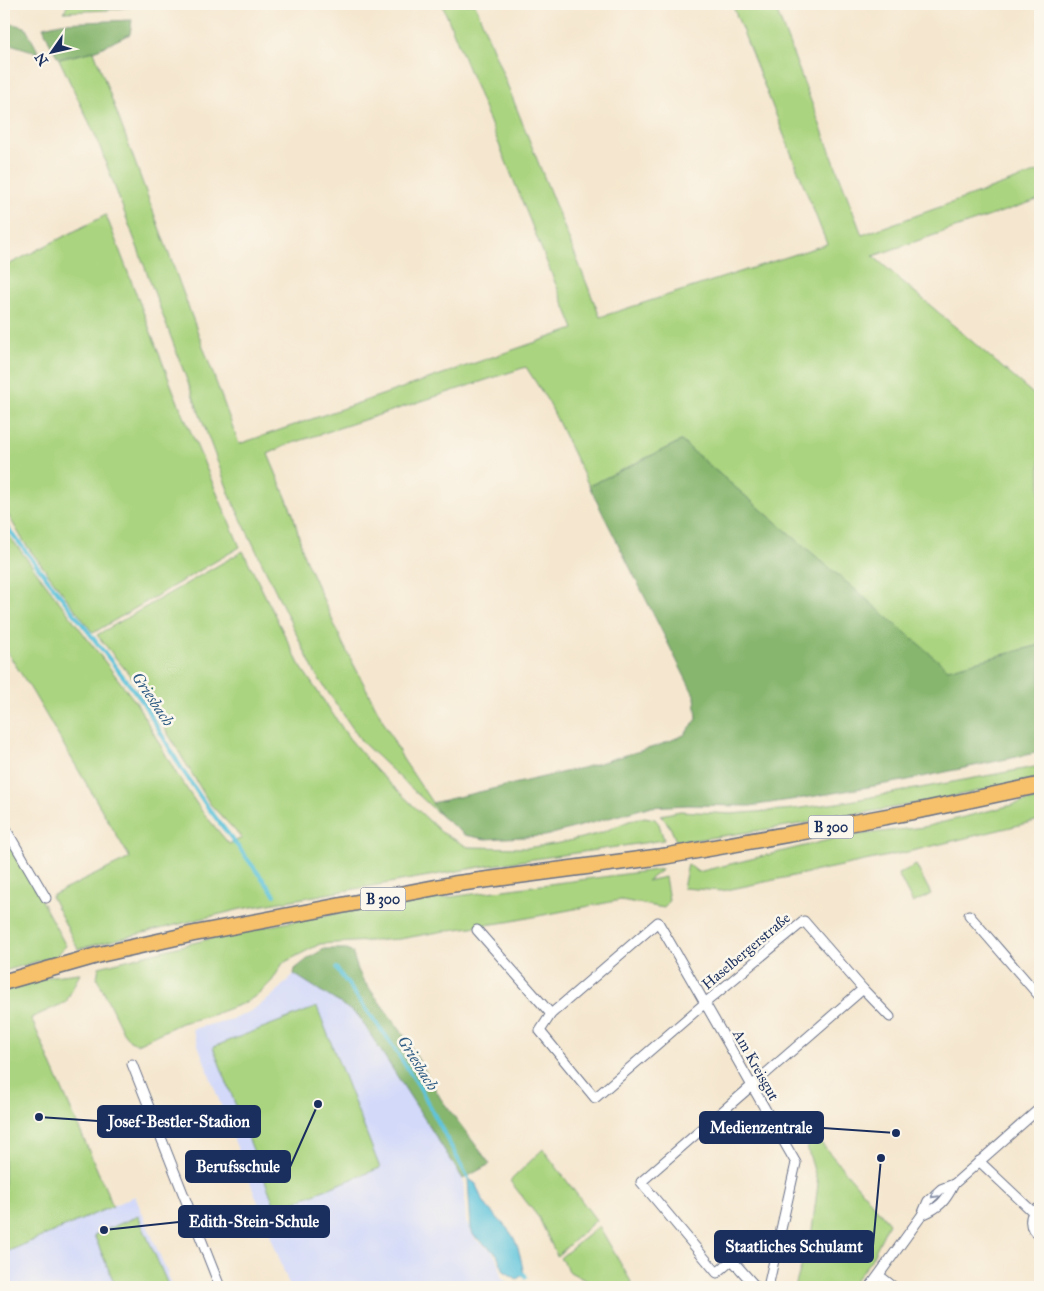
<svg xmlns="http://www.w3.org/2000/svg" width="1044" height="1291" viewBox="0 0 1044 1291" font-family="'IM FELL Great Primer',serif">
<rect width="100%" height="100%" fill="#fbf7ec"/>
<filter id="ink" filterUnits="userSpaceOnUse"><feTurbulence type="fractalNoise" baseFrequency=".02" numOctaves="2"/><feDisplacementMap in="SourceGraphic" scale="10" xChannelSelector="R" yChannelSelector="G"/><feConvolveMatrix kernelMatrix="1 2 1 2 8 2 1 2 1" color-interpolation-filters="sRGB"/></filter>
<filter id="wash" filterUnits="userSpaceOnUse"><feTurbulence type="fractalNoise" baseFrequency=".0096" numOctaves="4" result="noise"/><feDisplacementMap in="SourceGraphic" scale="20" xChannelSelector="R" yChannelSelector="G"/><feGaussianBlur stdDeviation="1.12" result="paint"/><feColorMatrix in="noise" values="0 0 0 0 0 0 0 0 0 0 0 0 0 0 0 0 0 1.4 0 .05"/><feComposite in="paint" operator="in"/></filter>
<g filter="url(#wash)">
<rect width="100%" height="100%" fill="#f5e7cf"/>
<g fill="#d3d9f9">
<polygon points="294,974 358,1015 463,1179 466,1222 475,1239 492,1251 499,1263 501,1277 513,1287 290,1287 192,1029 233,1019 249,1012 270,998"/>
<polygon points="135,1196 173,1287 4,1287 4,1253"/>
</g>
<g fill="#aad47f" stroke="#62826e">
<polygon points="68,4 147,4 108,10 64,12"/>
<polygon points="442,4 475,4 600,317 827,244 732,4 774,4 862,235 1040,171 1040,199 873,256 1040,400 1040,645 948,670 681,441 589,486 549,403 526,367 287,445 268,454 293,514 304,556 343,644 403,759 441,816 362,742 315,673 231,498 97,139 59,59 94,51 239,444 574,329"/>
<polygon points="106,215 175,395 240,547 93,633 24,542 4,508 4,267"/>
<polygon points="4,529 137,704 176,773 201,810 229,844 242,838 210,804 142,690 97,635 243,551 299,664 349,738 377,771 441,832 468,847 526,848 560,843 598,834 629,821 645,817 655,819 659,824 664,840 480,867 241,909 78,949 51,896 130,858 32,691 4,647"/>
<path d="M 1040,766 L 1040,778 C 926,803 810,824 694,840 L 676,841 L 670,827 L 661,815 L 680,811 L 731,814 L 794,809 L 844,802 Z"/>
<polygon points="1040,798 1040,820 912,851 722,891 683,888 688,864 698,872 845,836 924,827"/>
<polygon points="4,836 30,880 66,946 56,956 4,971"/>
<polygon points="916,865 931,894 913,903 898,874"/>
<polygon points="663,869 647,881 665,877 669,900 664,908 621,900 507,922 450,930 400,939 320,944 283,963 272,981 259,994 244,1003 212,1015 181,1023 137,1044 130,1041 123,1032 97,978 99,967 232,933 359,909"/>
<polygon points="80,973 66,1002 31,1018 113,1206 4,1253 4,990 52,976"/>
<polygon points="317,1007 380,1168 276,1209 213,1047"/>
<polygon points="816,1137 889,1223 871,1260 850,1287 795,1287 812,1230 818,1184 807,1147"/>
<polygon points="543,1149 596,1220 557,1256 539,1218 510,1181"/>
<polygon points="138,1216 169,1287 116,1287 94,1235"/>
<polygon points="599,1226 634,1287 598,1287 570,1272 560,1258"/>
</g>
<g fill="#87b66e" stroke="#517266">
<polygon points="132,20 130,34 94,51 59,59 52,48 43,27 61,23"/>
<polygon points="4,22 25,27 39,53 4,42"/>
<polygon points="681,441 948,669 1040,645 1040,752 903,781 810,797 750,806 688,805 648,807 545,836 485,839 465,835 441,816 432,803 582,768 657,746 684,735 697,719 695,697 589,486"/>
<polygon points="324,949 347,949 352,952 358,970 363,980 404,1035 441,1099 490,1164 463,1179 358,1015 294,974 295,969 309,958"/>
</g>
<path fill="#5ec4dc" stroke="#3c7a9d" d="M 468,1178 L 476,1184 C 484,1210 495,1213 510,1232 C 519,1244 521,1261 524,1274 L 517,1279 L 504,1271 L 497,1254 L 474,1236 L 471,1229 Z"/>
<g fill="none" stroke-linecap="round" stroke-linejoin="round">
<g stroke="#5ec4dc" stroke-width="4">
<polyline points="4,523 142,701 183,771 206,805 275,895"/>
<polyline points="336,968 388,1039 420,1088 468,1178"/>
<polyline points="524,1274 526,1277"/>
</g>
</g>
</g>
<g filter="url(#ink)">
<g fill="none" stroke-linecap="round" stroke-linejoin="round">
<defs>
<g id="minor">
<polyline points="4,826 46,898"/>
<polyline points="969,915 1040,997"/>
<polyline points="477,930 551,1014"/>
<polyline points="863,989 890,1017"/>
<polyline points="132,1064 220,1287"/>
<polyline points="979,1161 1033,1212"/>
<path d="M 1040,1207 C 1027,1214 1028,1229 1040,1236"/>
<path d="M 922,1215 C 940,1207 945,1202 954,1184 L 1040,1108"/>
<polyline points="880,1276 894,1287"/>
<path d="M 756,1287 L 732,1260 L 717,1273 L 641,1182 L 863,989 L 804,921 L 705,1003 L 595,1098 L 540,1031 L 551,1014 L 658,922 C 705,1002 750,1083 796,1163 L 768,1287"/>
<polyline points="870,1287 922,1215 928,1201 941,1189 954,1184"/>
</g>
<polyline id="trunk" points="4,982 102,954 192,934 454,884 666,856 846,824 927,809 1040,785"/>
</defs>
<use href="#minor" stroke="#676f86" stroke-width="11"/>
<use href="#trunk" stroke="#676f86" stroke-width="18"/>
<use href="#minor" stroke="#fff" stroke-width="9"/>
<use href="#trunk" stroke="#f6c16b" stroke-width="15"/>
</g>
<defs><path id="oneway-chevron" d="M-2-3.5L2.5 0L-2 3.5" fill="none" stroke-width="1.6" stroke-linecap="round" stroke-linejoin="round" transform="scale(1.25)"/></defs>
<use stroke="#8d97ae" href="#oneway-chevron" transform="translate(934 1195) rotate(134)"/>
</g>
<g text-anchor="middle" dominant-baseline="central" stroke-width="5" stroke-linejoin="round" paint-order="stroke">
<g fill="#fbf7ec" stroke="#5e6b89" stroke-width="1">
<rect x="808.5" y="815.5" width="45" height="23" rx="4"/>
<rect x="360.5" y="887.5" width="45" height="23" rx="4"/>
</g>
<g font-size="14" font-weight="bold" fill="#1b2f5e">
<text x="831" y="827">B 300</text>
<text x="383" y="899">B 300</text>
</g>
<g font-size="15" fill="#1b2f5e" stroke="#fbf7ec">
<text transform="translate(746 951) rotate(-40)">Haselbergerstraße</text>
<text transform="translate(756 1065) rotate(61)">Am Kreisgut</text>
</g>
<g font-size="16" font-style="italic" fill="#2f5c84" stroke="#fbf7ec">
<text transform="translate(153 699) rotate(56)">Griesbach</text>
<text transform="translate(418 1063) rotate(58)">Griesbach</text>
</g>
</g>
<path fill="none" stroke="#1b2f5e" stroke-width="2" d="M39 1117L98 1121M896 1133L823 1128M318 1104L290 1167M104 1230L179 1222M881 1158L873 1246"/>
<g fill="#1b2f5e" stroke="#fbf7ec" stroke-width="2">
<circle cx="39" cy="1117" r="5"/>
<circle cx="896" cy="1133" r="5"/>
<circle cx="318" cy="1104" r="5"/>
<circle cx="104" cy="1230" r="5"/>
<circle cx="881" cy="1158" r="5"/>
</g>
<g fill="#1b2f5e" stroke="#1b2f5e" stroke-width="2">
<rect x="98" y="1106" width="162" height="31" rx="5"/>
<rect x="700" y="1112" width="123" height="31" rx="5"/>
<rect x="186" y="1151" width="104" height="31" rx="5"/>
<rect x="179" y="1206" width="150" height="31" rx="5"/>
<rect x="715" y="1231" width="158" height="31" rx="5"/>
</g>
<g font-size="16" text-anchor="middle" font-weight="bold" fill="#fff">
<text x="179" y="1127">Josef-Bestler-Stadion</text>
<text x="761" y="1133">Medienzentrale</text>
<text x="238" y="1172">Berufsschule</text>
<text x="254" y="1227">Edith-Stein-Schule</text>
<text x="794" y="1252">Staatliches Schulamt</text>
</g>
<rect width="1044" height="1291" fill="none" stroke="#fbf7ec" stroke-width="20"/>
<g transform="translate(52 52) rotate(236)" stroke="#fbf7ec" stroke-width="4" paint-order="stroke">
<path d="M0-4L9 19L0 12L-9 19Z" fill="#1b2f5e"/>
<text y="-8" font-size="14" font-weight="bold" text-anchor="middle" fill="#1b2f5e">N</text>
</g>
</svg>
